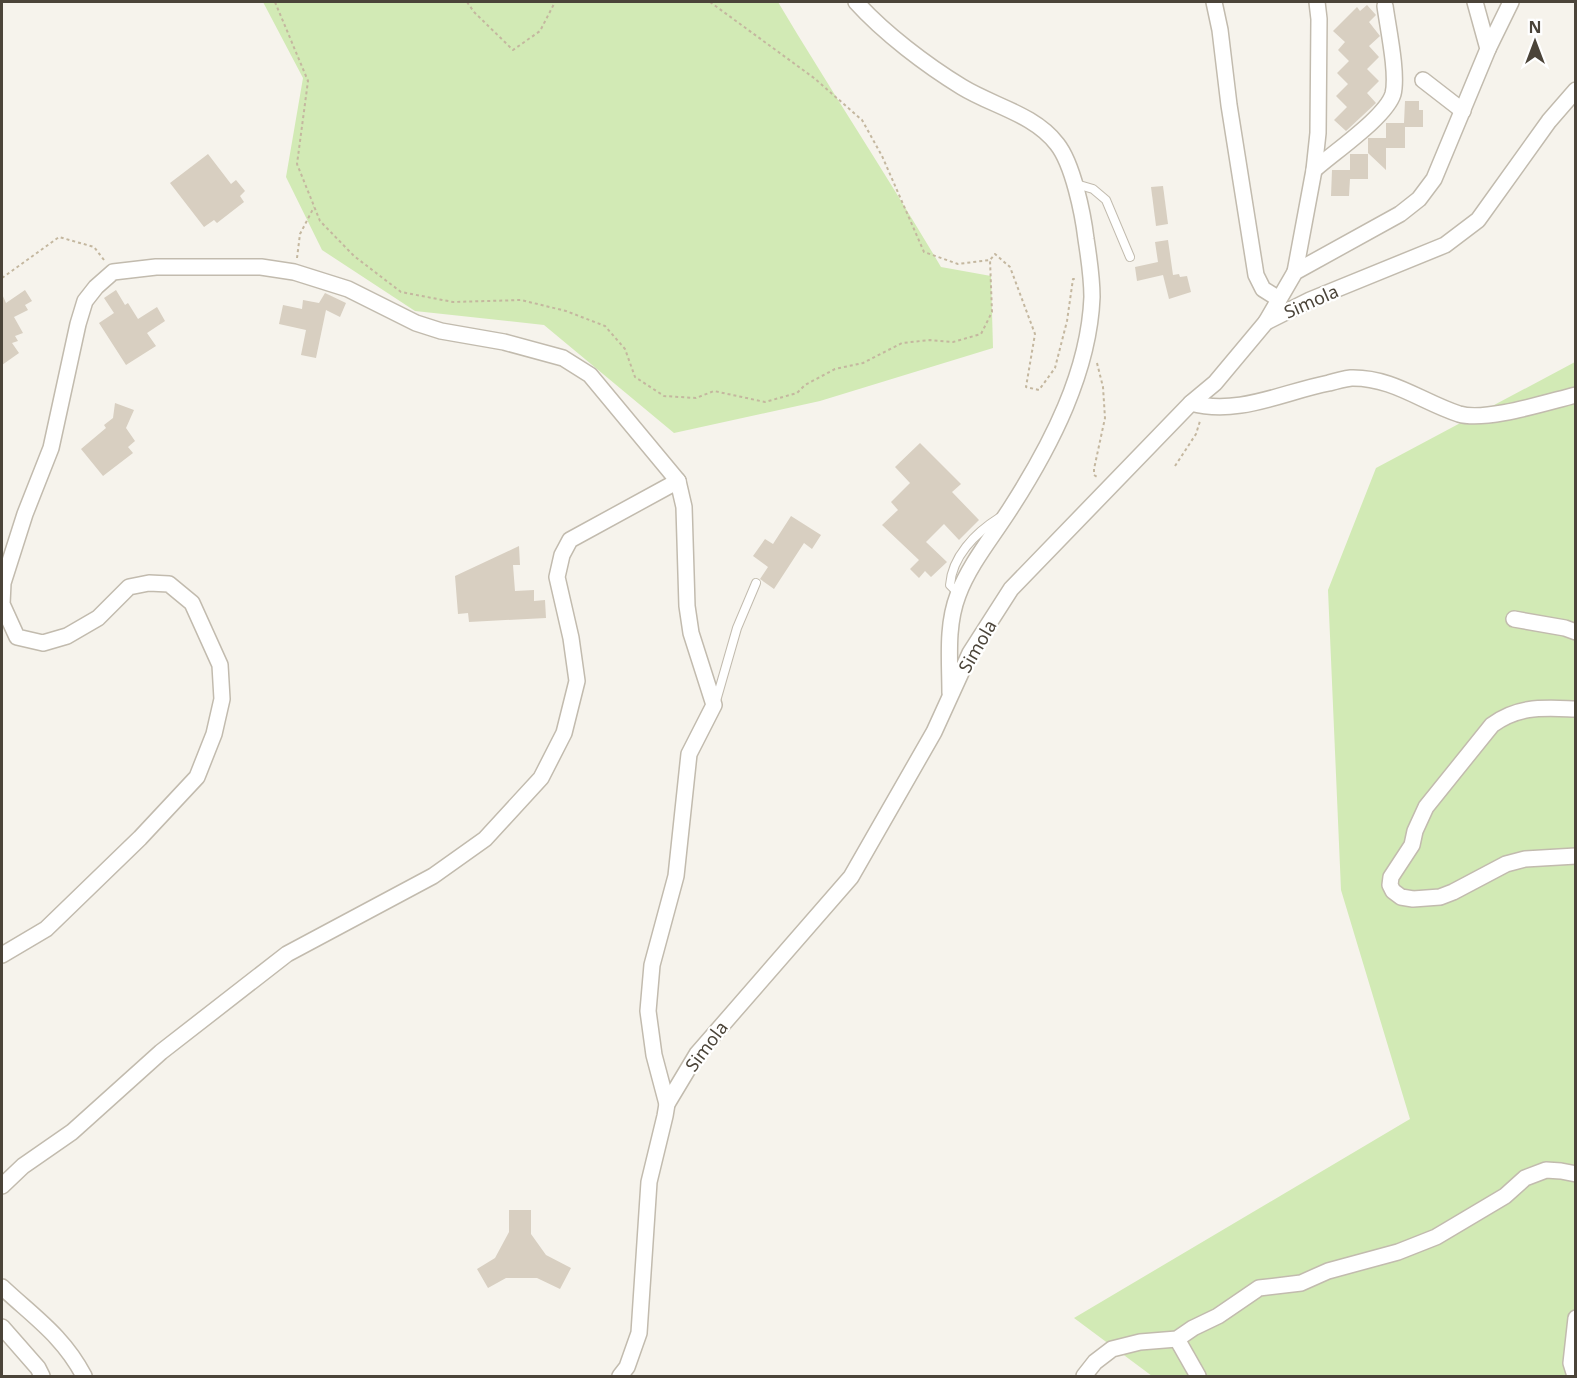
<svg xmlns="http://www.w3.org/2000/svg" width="1577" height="1378" viewBox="0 0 1577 1378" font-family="'Noto Sans',sans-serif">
<rect width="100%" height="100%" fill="#f6f3ec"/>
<g fill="#d2eab5">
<path d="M 263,2 L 778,2 C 831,91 888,177 941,267 L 991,276 L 993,348 L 820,401 L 674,433 L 544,325 L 415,311 L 322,250 L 286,177 L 303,78 Z"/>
<polygon points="1575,362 1575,1376 1152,1376 1074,1318 1410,1119 1341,890 1328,590 1376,468"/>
</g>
<g fill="#d8cfc1">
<polygon points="1367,5 1376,15 1369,22 1380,36 1369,46 1379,57 1367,69 1379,81 1367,93 1376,103 1346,131 1334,120 1347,107 1336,96 1348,84 1337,73 1349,61 1338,50 1345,42 1333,31 1357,7 1360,11"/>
<polygon points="1405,101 1419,101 1419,110 1423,110 1423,127 1405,127 1405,148 1386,148 1386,170 1368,153 1368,138 1386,138 1386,123 1404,123"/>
<polygon points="208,154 231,184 236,180 245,191 240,196 244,202 217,223 214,220 204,227 170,183"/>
<polygon points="1350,154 1368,154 1368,179 1350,179 1349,196 1331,196 1332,170 1350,170"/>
<polygon points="1163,186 1168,224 1156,226 1151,187"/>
<polygon points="1168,240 1173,275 1179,274 1180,277 1187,276 1191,292 1169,299 1163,275 1137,281 1135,267 1158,262 1155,242"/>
<polygon points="25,290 32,301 25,305 28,310 14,317 23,333 15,336 18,341 12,343 19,353 2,365 2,294 6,303"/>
<polygon points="116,290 125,305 128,303 138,319 157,307 165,321 147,333 156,346 126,365 99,323 114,313 104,298"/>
<polygon points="325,293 346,303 340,317 326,310 316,358 301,355 306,330 279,324 283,305 302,309 303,300 319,303"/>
<polygon points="115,403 134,410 126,428 135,441 128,447 133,453 103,476 81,449 106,428 104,425 113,418"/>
<polygon points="920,443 961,484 952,492 979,520 959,540 944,524 926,542 947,562 931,577 925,571 919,578 910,569 919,560 882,525 898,510 891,502 910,483 895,467"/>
<polygon points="791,516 821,535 812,549 804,543 774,589 760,579 768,567 753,556 765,539 773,544"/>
<polygon points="519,546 520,565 513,565 515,591 534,590 534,601 545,600 546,618 469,622 468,613 458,614 455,576"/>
<polygon points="509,1210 531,1210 531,1234 546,1255 571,1268 560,1289 537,1278 506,1278 488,1288 477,1269 495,1258 509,1232"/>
</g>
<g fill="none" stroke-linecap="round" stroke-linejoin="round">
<defs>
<g id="lane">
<polyline points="1076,184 1093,189 1106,200 1130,257"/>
<path d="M 958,593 L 950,585 C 952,557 975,533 999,518"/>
<polyline points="716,701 737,628 756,583"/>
</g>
<g id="street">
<path d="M 856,2 C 884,33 926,65 962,87 C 993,106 1034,114 1057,144 C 1073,164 1083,214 1086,239 C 1089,258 1092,277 1092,297 C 1089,372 1051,445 1012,506 C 994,535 970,563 958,595 C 946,626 950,661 950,693"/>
<polyline points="1214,2 1220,30 1229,105 1256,275 1263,289 1279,299"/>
<polyline points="1488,49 1511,2"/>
<polyline points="1423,80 1463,111"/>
<path d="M 1314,170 C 1334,152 1386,117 1393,94 C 1398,74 1388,28 1385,6"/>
<polyline points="1295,272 1314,170 1318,133 1319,19 1317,2"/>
<polyline points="1266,322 1295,272 1400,214 1419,199 1434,179 1488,49 1475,2"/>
<path d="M 1191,403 C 1238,416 1283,392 1329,383 C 1336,381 1344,379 1351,378 C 1392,377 1422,402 1459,414 C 1486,422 1547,402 1576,395"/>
<polyline points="1514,619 1565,628 1576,632"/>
<path d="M 1576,709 C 1544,708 1519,705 1492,725 L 1426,807 L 1415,831 L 1412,845 L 1391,877 L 1390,885 L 1393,891 L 1401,897 L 1413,899 L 1440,897 L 1453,892 L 1506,864 L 1525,859 L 1576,856"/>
<polyline points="2,955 46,929 140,838 197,777 214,734 222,699 220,665 192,603 169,584 149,583 129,587 98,618 67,636 43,643 17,637 2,604 3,583 25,514 51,448 78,324 85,301 96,287 113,272 156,267 261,267 294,272 348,289 416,323 441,331 504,342 563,358 590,375 678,481 684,507 687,606 691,633 714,705 689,754 676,876 652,965 648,1011 654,1055 667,1104"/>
<polyline points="2,1186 23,1166 72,1132 161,1052 287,954 433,876 485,839 541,778 564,733 577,681 571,638 557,577 562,555 570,540 678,481"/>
<path d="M 2,1287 C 34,1317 63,1336 84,1376"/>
<polyline points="2,1327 38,1368 42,1376"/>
<polyline points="1177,1339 1198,1376"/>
<polyline points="620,1376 627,1367 639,1333 649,1182 665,1116 667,1104 697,1054 851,877 934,732 970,653 1011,589 1191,403 1215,383 1266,322 1310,300 1445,245 1478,220 1549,121 1576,90"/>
<polyline points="1084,1376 1095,1362 1112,1349 1140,1342 1177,1339 1193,1328 1218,1316 1259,1288 1301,1283 1328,1271 1398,1252 1436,1237 1505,1196 1525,1178 1546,1170 1561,1171 1576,1174"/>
<polyline points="1575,1376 1571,1363 1576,1318"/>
</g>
</defs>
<use href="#lane" stroke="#c2bbae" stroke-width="10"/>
<use href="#street" stroke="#c2bbae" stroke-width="18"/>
<g stroke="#c4b79f" stroke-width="2" stroke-dasharray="3 3" stroke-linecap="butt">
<polyline points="275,2 308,81 297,164 320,221 354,256 401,292 453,302 521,300 566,311 605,326 625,349 635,377 664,396 696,398 714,391 765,402 797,393 805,385 835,369 863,363 902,343 930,340 953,342 981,334 992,312 990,260"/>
<polyline points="467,2 474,12 513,50 540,31 555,2"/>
<polyline points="710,2 814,78 862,120 882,156 924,252 958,264 990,260 995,254 1010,267 1035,334 1026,387 1039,390 1055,368 1067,321 1073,279 1077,279"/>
<polyline points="297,258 300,234 314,207"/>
<polyline points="2,278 59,237 94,247 104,260"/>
<polyline points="1097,363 1103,387 1105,418 1094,469 1094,475 1099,478"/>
<polyline points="1175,466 1196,434 1200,421"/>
</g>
<use href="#lane" stroke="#fff" stroke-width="8"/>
<use href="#street" stroke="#fff" stroke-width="15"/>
</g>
<g text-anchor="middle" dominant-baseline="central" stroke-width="4.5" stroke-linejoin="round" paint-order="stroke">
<g font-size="18" fill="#4b4439" stroke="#fff">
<text transform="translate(1311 301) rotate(-24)">Simola</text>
<text transform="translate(977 646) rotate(-60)">Simola</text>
<text transform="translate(706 1046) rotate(-53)">Simola</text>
</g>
</g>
<rect width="1577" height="1378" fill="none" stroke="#4b4439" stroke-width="6"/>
<g transform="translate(1535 42)" stroke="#ffffff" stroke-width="4.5" paint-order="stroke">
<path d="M0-4.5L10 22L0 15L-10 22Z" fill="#4b4439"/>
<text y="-9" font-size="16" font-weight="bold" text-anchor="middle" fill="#4b4439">N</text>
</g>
</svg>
